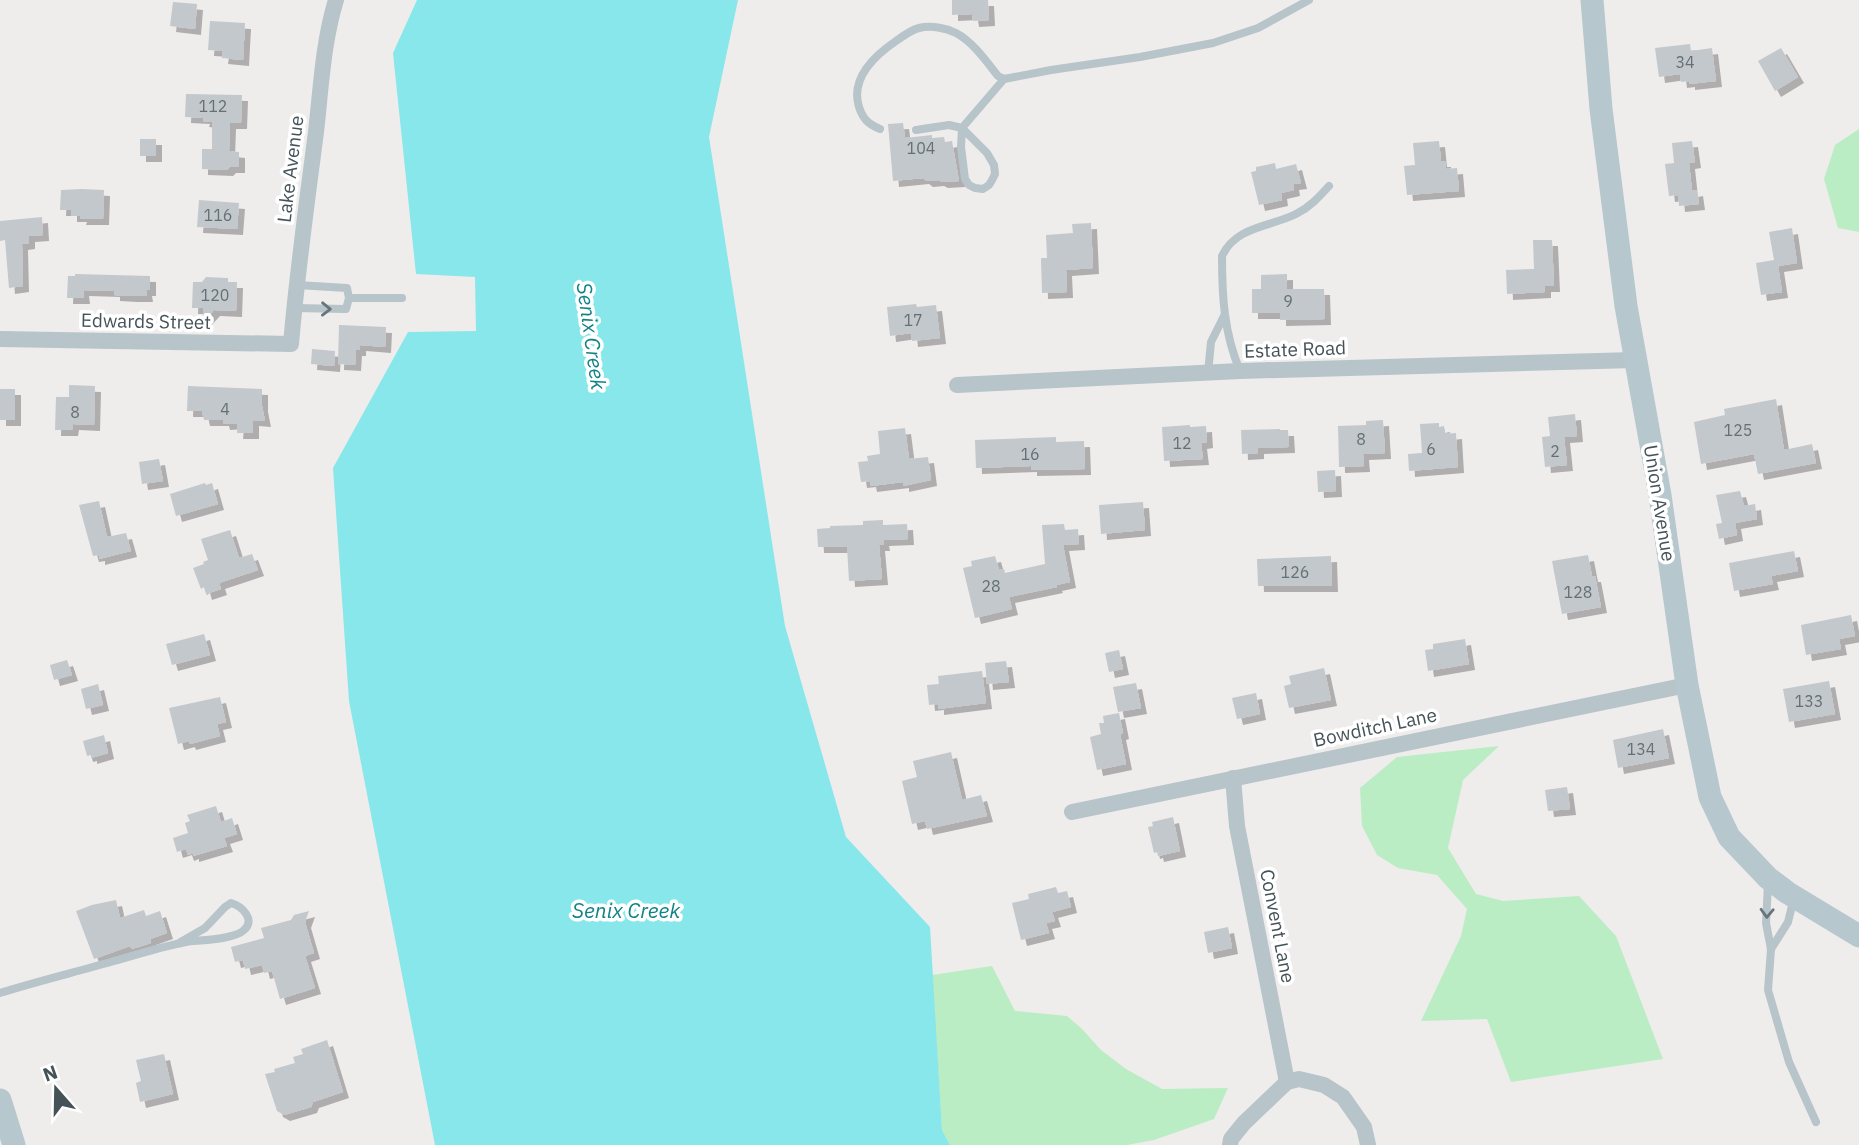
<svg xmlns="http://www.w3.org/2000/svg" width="1859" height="1145" viewBox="0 0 1859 1145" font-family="'IBM Plex Sans',sans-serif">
<defs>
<filter id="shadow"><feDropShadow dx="6" dy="6" stdDeviation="0" flood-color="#0004"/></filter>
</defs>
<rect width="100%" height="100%" fill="#efecec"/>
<g fill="#baedc4">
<polygon points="1859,129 1859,232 1838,228 1824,179 1835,145"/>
<polygon points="1499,746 1463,780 1448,848 1476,894 1503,901 1579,896 1616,936 1663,1059 1511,1082 1487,1019 1421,1021 1461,936 1467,909 1437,875 1398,868 1377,855 1362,826 1360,788 1397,757"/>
<polygon points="992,966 1015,1011 1067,1016 1082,1029 1101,1050 1126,1069 1162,1089 1228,1088 1214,1119 1154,1140 1127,1145 950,1145 942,1130 932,975"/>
</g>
<polygon fill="#87e7ea" points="417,0 738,0 709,137 785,626 846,837 930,927 942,1130 950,1145 435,1145 349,701 333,468 408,332 476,331 475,277 416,274 393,53"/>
<g fill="#c3c8cc" filter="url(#shadow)">
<polygon points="952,0 988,0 989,20 973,21 972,14 952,15"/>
<polygon points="173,2 197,4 195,29 170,26"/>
<polygon points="210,21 245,23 243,60 222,58 223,51 208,50"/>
<polygon points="1690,44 1691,51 1712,48 1716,81 1689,84 1689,81 1681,82 1680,74 1659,77 1655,48"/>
<polygon points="1781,48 1798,77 1775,91 1758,61"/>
<polygon points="186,94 242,95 241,123 230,123 229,151 239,152 239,167 230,167 227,170 202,169 202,149 212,149 212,122 203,121 204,118 185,117"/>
<polygon points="903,123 905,138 932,135 932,138 944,137 945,142 952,141 959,181 942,182 938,180 927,181 923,178 893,181 888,124"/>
<rect x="140" y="139" width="16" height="17"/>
<polygon points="1439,141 1441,161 1445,161 1446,169 1457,168 1459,191 1407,195 1404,166 1415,165 1413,143"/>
<polygon points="1692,141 1695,162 1689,163 1692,191 1697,190 1699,204 1679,206 1678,195 1669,196 1665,164 1674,163 1672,143"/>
<polygon points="1275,163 1276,169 1296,164 1301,183 1293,184 1294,190 1281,193 1282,200 1259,205 1251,172 1256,171 1256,167"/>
<polygon points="82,189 104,190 103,219 80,219 81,216 71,216 71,210 60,210 61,190"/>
<polygon points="199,200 239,203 237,229 197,227"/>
<polygon points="42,217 43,235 29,236 29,243 22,244 23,286 9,288 5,240 0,241 0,221"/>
<polygon points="1091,223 1093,268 1066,270 1067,292 1042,293 1041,260 1041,258 1047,258 1046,235 1073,233 1072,224"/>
<polygon points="1792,228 1797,263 1778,266 1782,292 1761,295 1756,263 1774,260 1769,232"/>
<polygon points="1533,240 1552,240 1554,286 1545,286 1545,292 1507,294 1506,270 1534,269"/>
<polygon points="75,274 150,276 150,290 146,290 147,296 131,296 114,295 114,291 83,290 84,298 67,298 68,276 75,276"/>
<polygon points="1287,274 1287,289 1324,289 1325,319 1280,320 1280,313 1252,313 1252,289 1261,289 1261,275"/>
<polygon points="206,277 228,278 228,282 237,282 236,311 214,310 203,322 203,308 192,308 193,282 202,282"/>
<polygon points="916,304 917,307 936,305 940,338 912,341 911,333 890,336 887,307"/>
<polygon points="339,325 386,327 385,347 360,345 360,350 356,350 355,365 338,364"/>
<polygon points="312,349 335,351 334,366 311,364"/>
<polygon points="69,385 95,386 94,425 73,424 72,430 55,430 56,397 69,397"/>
<polygon points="188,386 262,389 262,406 265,421 253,420 253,433 237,433 238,423 224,424 223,420 204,420 202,411 187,411"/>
<rect x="0" y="389" width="15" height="31"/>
<polygon points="1776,399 1784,450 1812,444 1816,463 1758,474 1754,454 1701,464 1694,422 1725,415 1724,409"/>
<polygon points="1575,414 1577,436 1564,437 1567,465 1545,467 1542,437 1550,436 1548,417"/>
<polygon points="1383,420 1385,453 1363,454 1364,466 1339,467 1338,426 1366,425 1366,421"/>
<polygon points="1439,423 1439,427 1444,426 1445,434 1456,433 1458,467 1409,471 1408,454 1422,453 1420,424"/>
<polygon points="1190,425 1190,427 1206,426 1207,442 1201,443 1203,459 1164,461 1162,427"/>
<polygon points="905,428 909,459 928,457 931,480 903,486 903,482 871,486 870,481 861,482 858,462 868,461 867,456 880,454 878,431"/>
<polygon points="1280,429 1280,430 1288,430 1289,447 1258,448 1258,453 1242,454 1241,430"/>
<polygon points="1056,437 1056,442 1084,441 1085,469 1031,470 1031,466 976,468 975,440"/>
<polygon points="159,459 163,481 142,484 139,462"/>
<polygon points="1335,470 1336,491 1318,492 1317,471"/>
<polygon points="205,483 206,485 212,483 218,504 176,516 170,494"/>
<polygon points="1740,491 1744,506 1755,504 1757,519 1735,523 1737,535 1719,539 1716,524 1722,523 1716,495"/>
<polygon points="99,501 107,537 126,533 131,551 99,559 99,555 93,556 79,505"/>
<polygon points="1143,502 1145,530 1101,534 1099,505"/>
<polygon points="883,520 883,525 907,524 908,539 883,540 884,545 879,545 882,579 849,581 847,547 818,547 817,529 830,528 830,526 863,525 863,521"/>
<polygon points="1064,524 1065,530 1078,529 1079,544 1063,545 1070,582 1056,585 1057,587 1009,597 1012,609 975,618 963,568 972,566 971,561 995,556 999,570 1004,569 1005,573 1045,564 1042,525"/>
<polygon points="230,530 239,558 252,554 258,570 219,583 221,589 206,594 204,587 201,589 193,568 204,564 203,562 208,560 201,539"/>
<polygon points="1794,551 1798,571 1771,576 1773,584 1734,591 1729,563"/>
<polygon points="1588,555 1592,576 1595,576 1601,607 1562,614 1552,561"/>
<polygon points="1331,556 1332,586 1258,586 1257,559"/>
<polygon points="1851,615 1855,636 1839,639 1841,649 1806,655 1801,625"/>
<polygon points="204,634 210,655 172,665 166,644"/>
<polygon points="1465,639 1469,664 1428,671 1425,650 1433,649 1433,644"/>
<polygon points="1119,650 1123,669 1109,672 1105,653"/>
<polygon points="67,660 72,675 54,680 50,665"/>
<polygon points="1006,661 1009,682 987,684 985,663"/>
<polygon points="1324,668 1331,700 1289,708 1284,686 1291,684 1289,676"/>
<polygon points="982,671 986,703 938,709 938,704 929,705 927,685 939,684 938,676"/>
<polygon points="1829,681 1835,714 1789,722 1783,689"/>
<polygon points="1136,683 1141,708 1118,712 1113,687"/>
<polygon points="98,684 103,705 86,709 81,689"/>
<polygon points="1256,693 1260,714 1237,719 1232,698"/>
<polygon points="220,697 226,722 217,724 220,736 190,744 189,741 178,744 169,708"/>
<polygon points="1119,713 1123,733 1120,734 1126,764 1097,770 1090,737 1101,734 1099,723 1104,723 1103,716"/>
<polygon points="1663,729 1669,758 1618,768 1613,740"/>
<polygon points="104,735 108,753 91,758 91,755 87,756 83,741"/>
<polygon points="951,752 962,800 981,795 987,816 927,829 925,821 912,824 902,781 917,777 913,761"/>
<polygon points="1567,787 1570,809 1548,811 1545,790"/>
<polygon points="216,806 221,822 232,818 237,834 224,838 227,846 193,856 193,853 188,855 186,849 177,852 173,838 188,833 185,823 190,821 187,815"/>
<polygon points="1173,817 1180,851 1158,856 1157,852 1154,853 1148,827 1153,826 1152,822"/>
<polygon points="1056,887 1058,893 1067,891 1071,907 1052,912 1055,921 1046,923 1049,933 1021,940 1012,903 1029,899 1028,894"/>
<polygon points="116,900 120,918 144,910 146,916 160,911 167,933 150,939 151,943 132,949 130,946 94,959 76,911 92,905"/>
<polygon points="309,911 305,922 314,953 305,956 315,988 280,999 272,971 264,973 262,965 245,969 243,960 235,962 231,947 264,938 261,928 291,920 294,915"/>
<polygon points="1228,927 1232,948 1208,953 1204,932"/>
<polygon points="327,1040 343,1092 313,1102 311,1107 284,1115 277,1111 265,1074 275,1072 274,1069 295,1063 293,1057 303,1054 301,1049"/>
<polygon points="164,1054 173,1094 140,1102 136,1083 141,1081 136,1060"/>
</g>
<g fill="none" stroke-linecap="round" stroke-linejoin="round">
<g stroke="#b7c4c9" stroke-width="8">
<path d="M 880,129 C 868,124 863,119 859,107 C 850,78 874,56 896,41 C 903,36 911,30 919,28 C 931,25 946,28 956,33 C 973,42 986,61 998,76 L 1004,79 L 1051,70 L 1140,57 L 1213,43 L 1258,28 L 1309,0"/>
<polyline points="916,130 949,125 962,128 987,153 994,165 995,174 992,180 989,185 983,189 975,188 969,185 965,179 961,147 962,128 1004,79"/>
<polyline points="349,298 402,298"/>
<polyline points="294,308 346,309 349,298 347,288 297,285"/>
<path d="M 1240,371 C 1224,333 1222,297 1222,256 C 1236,226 1270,227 1296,214 C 1310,207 1319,197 1329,186"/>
<polyline points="1208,373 1211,342 1224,316"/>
<polyline points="1768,884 1766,923 1771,949 1768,990 1789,1062 1816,1122"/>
<polyline points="1771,949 1788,922 1794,898"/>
<path d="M 0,993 C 38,981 76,972 114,961 C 140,954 166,945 192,941 C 205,940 235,939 244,930 C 256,920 242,906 231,903 L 225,907 L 205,928 L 179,943"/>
</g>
<g stroke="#b7c4c9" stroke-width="16">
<path d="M 0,339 L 291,344 C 297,273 307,202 316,132 C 321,88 323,42 336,0"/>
<polyline points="957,385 1240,371 1635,360"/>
<polyline points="1233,778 1237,826 1287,1082"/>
<polyline points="1072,812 1687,685"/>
<polyline points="1230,1145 1231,1139 1244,1123 1287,1082 1299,1079 1324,1085 1343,1097 1364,1127 1368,1145"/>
</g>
<g stroke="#b7c7ce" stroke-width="23">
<polyline points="1592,0 1601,109 1626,306 1660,495 1687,685 1710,797 1729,837 1768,878 1788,893 1859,936"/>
<polyline points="0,1100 14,1145"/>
</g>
</g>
<defs><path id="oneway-chevron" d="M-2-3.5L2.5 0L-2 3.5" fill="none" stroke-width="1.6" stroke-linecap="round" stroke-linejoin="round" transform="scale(1.75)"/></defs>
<g stroke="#67757b">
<use href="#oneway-chevron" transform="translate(326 309) rotate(1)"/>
<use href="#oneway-chevron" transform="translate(1767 913) rotate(92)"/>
</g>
<g text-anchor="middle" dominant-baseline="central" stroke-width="7" stroke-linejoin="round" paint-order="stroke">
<g font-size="16" fill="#647076">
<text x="1685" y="62">34</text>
<text x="213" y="106">112</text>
<text x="921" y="148">104</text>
<text x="218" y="215">116</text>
<text x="215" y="295">120</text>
<text x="1288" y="301">9</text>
<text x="913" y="320">17</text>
<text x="225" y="409">4</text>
<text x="75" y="412">8</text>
<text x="1738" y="430">125</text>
<text x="1361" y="439">8</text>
<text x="1182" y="443">12</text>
<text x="1431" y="449">6</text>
<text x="1555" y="451">2</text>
<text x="1030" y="454">16</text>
<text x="1295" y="572">126</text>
<text x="991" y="586">28</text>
<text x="1578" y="592">128</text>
<text x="1809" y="701">133</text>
<text x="1641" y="749">134</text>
</g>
<g font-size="19" fill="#455359" stroke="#fff">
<text transform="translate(290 169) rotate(-83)">Lake Avenue</text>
<text transform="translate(146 321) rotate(1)">Edwards Street</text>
<text transform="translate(1295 349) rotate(-2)">Estate Road</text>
<text transform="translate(1660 503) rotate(81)">Union Avenue</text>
<text transform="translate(1375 727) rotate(-12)">Bowditch Lane</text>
<text transform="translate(1278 926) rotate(79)">Convent Lane</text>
</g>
<g font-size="21" font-style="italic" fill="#0f8386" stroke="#fff">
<text transform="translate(592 336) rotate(82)">Senix Creek</text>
<text x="626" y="910">Senix Creek</text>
</g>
</g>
<g transform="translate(56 1089) rotate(340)" stroke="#ffffff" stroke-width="5" paint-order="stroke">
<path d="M0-5L12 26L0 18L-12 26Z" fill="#455359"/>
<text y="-10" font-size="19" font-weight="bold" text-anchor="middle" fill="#455359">N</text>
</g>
</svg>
